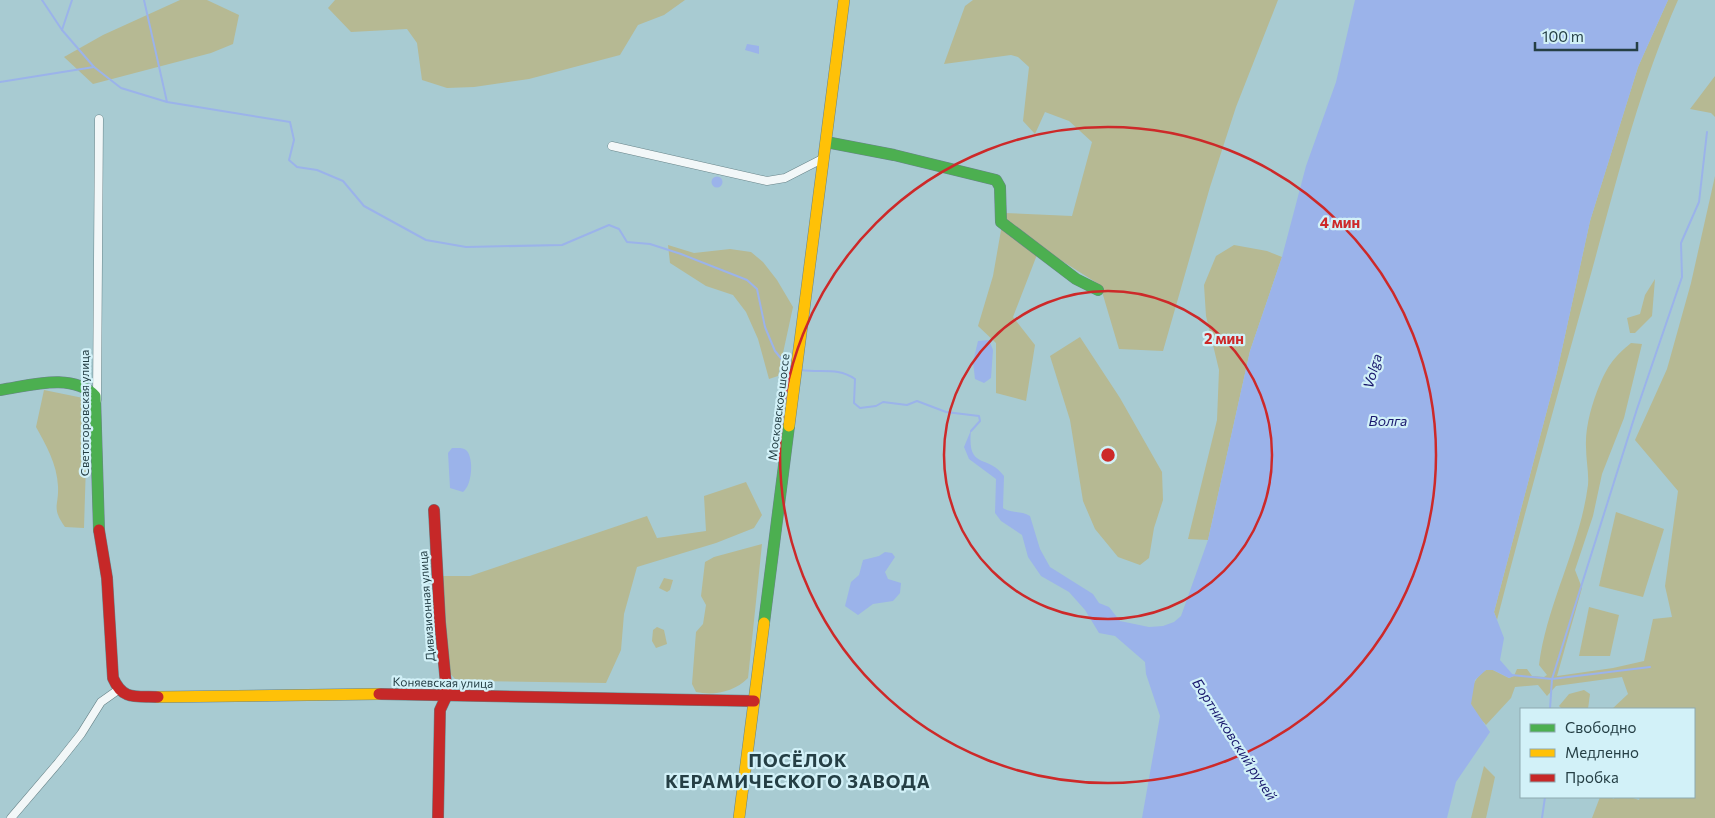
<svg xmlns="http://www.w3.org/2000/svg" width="1715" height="818" viewBox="0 0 1715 818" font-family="Commissioner,sans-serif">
<rect width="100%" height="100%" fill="#a8cbd2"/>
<g fill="#b6b993">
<polygon points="180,0 207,0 239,15 233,44 211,53 93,84 64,57 103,35"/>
<polygon points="335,0 685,0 664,15 638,25 620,55 529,79 474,87 447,88 422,80 417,43 407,29 351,32 328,8"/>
<polygon points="973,0 1278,0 1236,107 1210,187 1163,351 1119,349 1100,285 1040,247 1013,317 1035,345 1026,401 996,393 996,343 978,326 993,276 1004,213 1072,216 1092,142 1069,121 1045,112 1035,134 1023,121 1029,67 1018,57 1011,55 944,64 965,6"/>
<path d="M 1668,0 L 1678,0 C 1640,86 1617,179 1592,270 C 1560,387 1527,503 1497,620 L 1494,612 L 1557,372 L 1590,221 L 1638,67 Z"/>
<polygon points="1715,76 1715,117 1711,113 1690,109"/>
<path d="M 1715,176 L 1715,818 L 1592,818 L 1600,797 L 1612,797 L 1613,799 L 1616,797 L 1630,797 L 1639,800 L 1640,797 L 1694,797 L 1694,709 L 1612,709 L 1628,694 L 1622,677 L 1556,686 L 1547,696 L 1538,685 L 1515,687 L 1511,698 L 1486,725 C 1482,720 1476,715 1473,709 C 1466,696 1474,677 1486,670 L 1493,670 L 1509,678 L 1514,676 L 1517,669 L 1527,669 L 1532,676 L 1544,677 L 1547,675 L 1539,665 C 1547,603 1580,547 1588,485 C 1589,473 1586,460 1586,447 C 1585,427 1592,403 1600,384 C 1608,365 1615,356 1631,343 L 1642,344 L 1624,418 L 1602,474 L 1593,516 L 1575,570 L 1582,588 L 1557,676 L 1613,668 L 1644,661 L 1653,619 L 1672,617 L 1665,586 L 1678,491 L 1635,440 L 1667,369 L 1691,283 Z"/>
<polygon points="668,245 694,253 730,249 751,252 763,262 777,280 793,307 778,376 769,379 758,339 746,312 733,295 706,286 670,263"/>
<polygon points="1234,245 1267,251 1282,257 1250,351 1208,540 1188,539 1217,420 1219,370 1206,316 1204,285 1216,256"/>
<polygon points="1655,279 1652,316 1635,333 1630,333 1627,318 1640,314 1645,295"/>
<polygon points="1080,337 1120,398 1162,472 1163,500 1154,528 1149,558 1140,565 1118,557 1095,529 1083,501 1070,420 1050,356"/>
<path d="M 44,390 L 88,399 L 84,528 L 65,527 C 51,507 59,507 58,486 C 57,464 46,445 36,427 Z"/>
<polygon points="746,482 762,515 754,528 716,543 637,567 624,614 621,650 606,683 469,681 455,679 448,671 442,576 470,576 647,516 657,538 706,531 704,496"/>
<polygon points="1616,512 1664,529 1643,597 1599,586"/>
<path d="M 762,544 L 748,678 C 734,692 714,696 696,692 L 692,684 L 696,632 L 703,624 L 706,605 L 701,596 L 705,562 L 714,557 Z"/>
<polygon points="664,578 673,580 670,590 667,592 659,588"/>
<polygon points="1589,607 1619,615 1610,656 1579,656"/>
<polygon points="657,627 664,630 667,644 656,648 652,641 653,630"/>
<polygon points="1584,690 1590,694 1588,709 1562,709 1559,706 1569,694"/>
<polygon points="1484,766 1495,777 1486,818 1471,818"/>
</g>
<g fill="#9bb3ea">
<path d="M 1355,0 L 1668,0 L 1638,67 L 1590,221 L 1557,372 L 1494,612 L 1504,638 L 1500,660 L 1514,676 L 1509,678 L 1493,670 L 1486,670 L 1475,680 L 1471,704 L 1490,732 L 1456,782 L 1447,818 L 1142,818 L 1160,716 L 1146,674 L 1145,662 L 1115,636 L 1099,633 L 1085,610 L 1069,592 L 1041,576 L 1028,557 L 1022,535 L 1001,521 L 995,513 L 996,479 L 969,459 L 964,447 L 971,430 C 967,471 987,453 1004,476 L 1003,508 C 1012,514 1021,510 1030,516 L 1040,549 L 1050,567 L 1093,594 L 1099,603 L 1109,607 L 1120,621 L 1149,627 L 1163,626 L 1174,622 L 1181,616 L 1208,540 L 1250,351 L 1282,257 L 1306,166 L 1336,82 Z"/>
<polygon points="747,44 759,46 759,54 745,50"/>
<circle cx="717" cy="182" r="5.5"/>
<polygon points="989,340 993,350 991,378 984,383 975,379 973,362 978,341"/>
<path d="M 452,448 C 457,448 464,447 467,451 C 474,460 472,485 463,492 L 450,488 L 448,453 Z"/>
<polygon points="885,552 892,553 895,557 885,572 888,579 901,583 900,593 893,601 873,604 858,615 845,606 851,582 859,575 863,560 879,556"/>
</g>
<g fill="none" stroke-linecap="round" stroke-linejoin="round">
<g stroke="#9bb3ea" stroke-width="2">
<polyline points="42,0 62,30 94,67 121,88 167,102 290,122 294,140 289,160 297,167 317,170 343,181 364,206 426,240 466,247 562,245 609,225 619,229 627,242 650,244 681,254 747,280 757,289 765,327 775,351 788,367 792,368"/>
<polyline points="144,0 167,102"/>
<polyline points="62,30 72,0"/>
<polyline points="0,82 94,67"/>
<path d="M 801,370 C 821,373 838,367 855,379 L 854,403 L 860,408 L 876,406 L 883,402 L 907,405 L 917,401 L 946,412 L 979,416 L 980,421 L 971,431"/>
<polyline points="1512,675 1552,679 1650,667"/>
<polyline points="1550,709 1552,679 1637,409 1682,277 1681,243 1699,202 1707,132"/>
<polyline points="1542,818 1545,797"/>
</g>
<defs>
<g id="street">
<polyline points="612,146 767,181 785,178 824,158"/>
<polyline points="97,400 99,119"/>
<polyline points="11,818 58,763 81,734 101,702 118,690"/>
</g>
<g id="fast">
<polyline points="826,142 894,155 996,180 1000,187 1001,222 1076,279 1098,290"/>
<path d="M 0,390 C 29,386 72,372 95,396 L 99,530"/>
<polyline points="764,623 789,426"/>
</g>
<g id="slow">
<polyline points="789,426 844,0"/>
<polyline points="158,697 379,694"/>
<polyline points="739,818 764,623"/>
</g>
<g id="jam">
<polyline points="434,510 440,622 447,695 440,710 438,818"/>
<path d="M 99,530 L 107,578 L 113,678 C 123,701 136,696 158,697"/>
<polyline points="379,694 754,701"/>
</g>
</defs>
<use href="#street" stroke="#688489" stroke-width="9"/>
<use href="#fast" stroke="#688489" stroke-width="12"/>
<use href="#slow" stroke="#688489" stroke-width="12"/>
<use href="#jam" stroke="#688489" stroke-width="12"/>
<use href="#street" stroke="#f2f7f8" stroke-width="8"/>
<use href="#fast" stroke="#4caf50" stroke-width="11"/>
<use href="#slow" stroke="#ffc107" stroke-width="11"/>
<use href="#jam" stroke="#c62828" stroke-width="11"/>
</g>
<g fill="none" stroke="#cd2929" stroke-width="2.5">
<circle cx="1108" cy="455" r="164"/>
<circle cx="1108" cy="455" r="328"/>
</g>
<g text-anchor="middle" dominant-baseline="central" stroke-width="4.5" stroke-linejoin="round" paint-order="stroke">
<g font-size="12" fill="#253f45" stroke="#d2f1f8">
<text transform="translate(778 407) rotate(-83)">Московское шоссе</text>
<text transform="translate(84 413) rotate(-90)">Светогоровская улица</text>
<text transform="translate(426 606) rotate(-94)">Дивизионная улица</text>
<text transform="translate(443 682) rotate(1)">Коняевская улица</text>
</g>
<g font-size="14" font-style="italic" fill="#19186d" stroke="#d2f1f8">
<text transform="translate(1372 371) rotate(-74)">Volga</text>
<text x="1388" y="420">Волга</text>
<text transform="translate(1235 739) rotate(57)">Бортниковский ручей</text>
</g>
<g font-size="18" font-weight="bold" letter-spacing="1" fill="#253f45" stroke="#d2f1f8">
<text x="798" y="760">ПОСЁЛОК<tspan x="798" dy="21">КЕРАМИЧЕСКОГО ЗАВОДА</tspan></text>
</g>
</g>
<circle cx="1108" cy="455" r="8" fill="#cd2929" stroke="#d2f1f8" stroke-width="2.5"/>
<g font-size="15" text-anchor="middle" font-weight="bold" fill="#cd2929" stroke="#d2f1f8" stroke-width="4.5" stroke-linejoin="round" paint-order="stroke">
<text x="1340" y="228">4 мин</text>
<text x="1224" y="344">2 мин</text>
</g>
<rect x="1520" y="708" width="175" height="90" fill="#d2f1f8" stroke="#8daab0"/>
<rect x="1530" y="724" width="25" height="8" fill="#4caf50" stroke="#8daab0"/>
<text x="1565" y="733" font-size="15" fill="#253f45">Свободно</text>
<rect x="1530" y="749" width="25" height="8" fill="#ffc107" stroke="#8daab0"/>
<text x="1565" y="758" font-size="15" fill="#253f45">Медленно</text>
<rect x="1530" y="774" width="25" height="8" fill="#c62828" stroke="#8daab0"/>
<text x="1565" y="783" font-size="15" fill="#253f45">Пробка</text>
<path d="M1535 42v8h102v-8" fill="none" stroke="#253f45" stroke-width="2.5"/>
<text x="1542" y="42" font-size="15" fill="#253f45" stroke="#d2f1f8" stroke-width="4" paint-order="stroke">100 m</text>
</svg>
